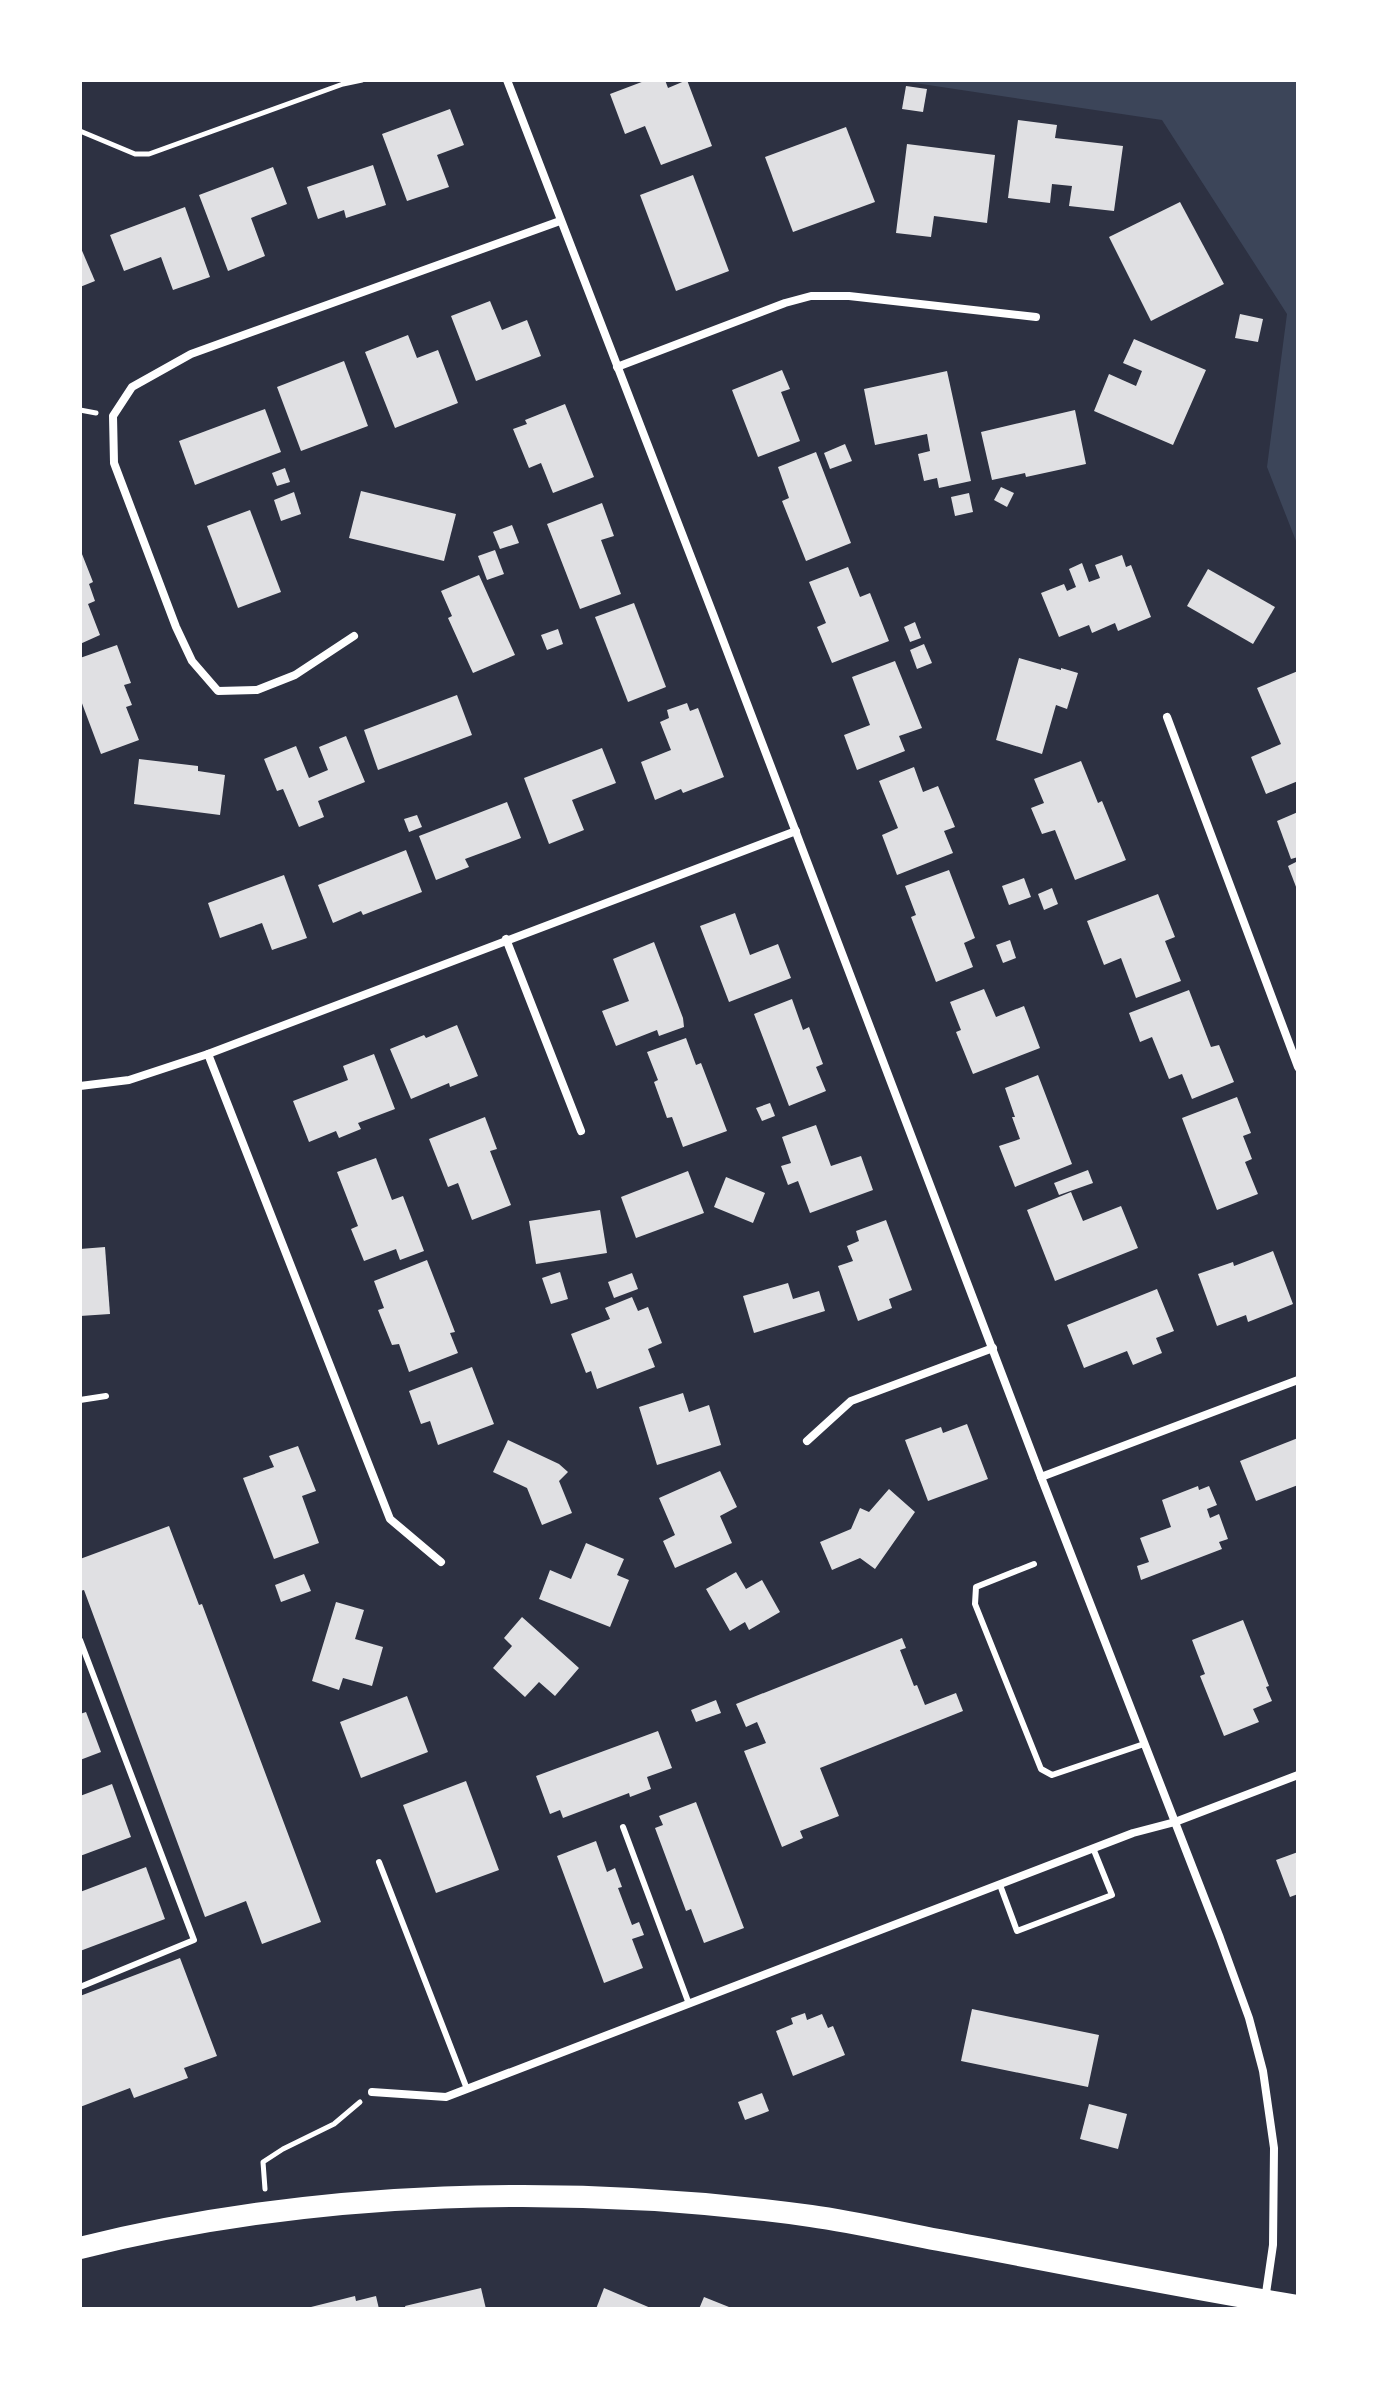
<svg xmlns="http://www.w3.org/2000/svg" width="1378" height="2389" viewBox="0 0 1378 2389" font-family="'Public Sans',sans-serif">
<rect width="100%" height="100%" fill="#2d3142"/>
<polygon fill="#3c4559" points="895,80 1298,80 1298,546 1267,467 1287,314 1162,120"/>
<g fill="#e0e0e3">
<polygon points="647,80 665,80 668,88 687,80 712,146 661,165 645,126 625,134 610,94"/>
<polygon points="906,86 927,89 923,112 902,109"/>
<polygon points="450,109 464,145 437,155 449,187 407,201 382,134"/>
<polygon points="1018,120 1057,125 1055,138 1123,146 1114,211 1069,206 1072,186 1052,184 1050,203 1008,198"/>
<polygon points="846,127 875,202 793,232 765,157"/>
<polygon points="907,144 995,155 987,223 934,216 931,237 896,233"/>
<polygon points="373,165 386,205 346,218 344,210 318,219 307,187"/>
<polygon points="273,167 287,204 251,218 265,256 228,271 199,195"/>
<polygon points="693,175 729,271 676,291 640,195"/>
<polygon points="1180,202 1224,284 1151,321 1109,237"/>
<polygon points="185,207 210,277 173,290 161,257 124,271 110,235"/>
<polygon points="80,246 95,281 80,287"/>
<polygon points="490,301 502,330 527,320 541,356 476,381 451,316"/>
<polygon points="1240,314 1263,319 1258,342 1235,338"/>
<polygon points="408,335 417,358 438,350 458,403 395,428 365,352"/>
<polygon points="1134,339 1206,370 1173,445 1094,411 1109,374 1136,386 1142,371 1123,363"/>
<polygon points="344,361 368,426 301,451 277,387"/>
<polygon points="782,370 790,389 781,392 800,441 758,457 732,390"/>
<polygon points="947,371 971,481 939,488 937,478 924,481 918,454 930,451 927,434 875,445 864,389"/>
<polygon points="565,404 594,477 553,493 541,463 529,468 513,429 527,424 525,420"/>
<polygon points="265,409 281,452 195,485 179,441"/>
<polygon points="1075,410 1086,464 1026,477 1025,473 992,480 981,432"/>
<polygon points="845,444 852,461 830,469 824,453"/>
<polygon points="816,452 851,543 806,561 782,501 789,498 778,467"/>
<polygon points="285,468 290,482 277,486 272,473"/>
<polygon points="1001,487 1014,493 1007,507 994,500"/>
<polygon points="361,491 456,514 444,561 349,538"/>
<polygon points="294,492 301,514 281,521 274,500"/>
<polygon points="969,493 973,512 955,516 951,497"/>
<polygon points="602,503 614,536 601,540 621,594 580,609 547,524"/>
<polygon points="250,510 281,592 238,608 207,526"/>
<polygon points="512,525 519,543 500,549 493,532"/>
<polygon points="80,549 93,582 89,584 95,601 88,604 100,635 80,644"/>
<polygon points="495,550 504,574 487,580 478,556"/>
<polygon points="1122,555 1126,567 1131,565 1151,617 1118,631 1115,623 1092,633 1089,625 1059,637 1041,593 1064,584 1067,591 1076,587 1069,569 1082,563 1089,582 1100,578 1095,565"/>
<polygon points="848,567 860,597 870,593 889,641 832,663 817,627 826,623 809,582"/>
<polygon points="1208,569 1275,607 1253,644 1187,606"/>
<polygon points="479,575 515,655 473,673 448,618 452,616 441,591"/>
<polygon points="634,603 666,687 628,702 595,617"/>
<polygon points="915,622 921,638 910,642 904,627"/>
<polygon points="558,629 563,644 547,650 541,635"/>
<polygon points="924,644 932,663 917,669 910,650"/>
<polygon points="117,645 131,683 124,685 132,705 126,707 139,740 101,754 80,698 80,658"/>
<polygon points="1019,658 1061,670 1061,668 1078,673 1067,709 1056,705 1042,754 996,740"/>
<polygon points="895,661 922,728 899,736 905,751 857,770 844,735 870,725 852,677"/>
<polygon points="1298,671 1298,781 1266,794 1251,757 1281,744 1257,688"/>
<polygon points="457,695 472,735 378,770 364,730"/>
<polygon points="687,703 690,711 698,708 724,777 683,793 681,789 655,800 641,762 671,750 660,722 669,718 667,710"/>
<polygon points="346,736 365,782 318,801 324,817 299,827 283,789 277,791 264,759 296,746 309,778 328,770 319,747"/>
<polygon points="602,748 616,783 572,800 584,830 549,844 524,778"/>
<polygon points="139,759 198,766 198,771 225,775 220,815 134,804"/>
<polygon points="1081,761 1098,803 1102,801 1126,860 1075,880 1055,830 1042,834 1031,808 1044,803 1034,779"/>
<polygon points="914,767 923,792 938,786 955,827 944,831 953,853 897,875 882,835 898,828 879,781"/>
<polygon points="507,802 521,838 465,859 469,867 436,880 419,836"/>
<polygon points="1298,812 1298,857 1291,859 1277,821"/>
<polygon points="417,815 422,827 409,832 404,819"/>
<polygon points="406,850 422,892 363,915 361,911 333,923 318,885"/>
<polygon points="1298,861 1298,892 1288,866"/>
<polygon points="949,870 975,938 964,943 973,967 936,982 911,917 916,915 905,886"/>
<polygon points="284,875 307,938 272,950 262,923 220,938 208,903"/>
<polygon points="1024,878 1031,897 1009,905 1002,886"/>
<polygon points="1052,888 1058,904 1044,910 1038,894"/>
<polygon points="1158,894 1175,937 1165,941 1181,981 1136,998 1121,958 1104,965 1087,921"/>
<polygon points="735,913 750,955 778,944 791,978 729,1002 700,926"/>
<polygon points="1010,940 1016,958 1003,963 996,945"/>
<polygon points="654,942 683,1018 684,1027 659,1036 657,1030 616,1046 602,1011 629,1001 613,959"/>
<polygon points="984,989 996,1017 1024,1006 1040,1048 973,1074 956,1032 961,1030 950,1002"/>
<polygon points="1189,990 1211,1047 1219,1045 1234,1082 1192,1099 1182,1074 1169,1079 1152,1037 1140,1042 1129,1013"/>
<polygon points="792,999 803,1030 809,1027 823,1064 816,1067 826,1091 789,1106 754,1014"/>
<polygon points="457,1025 478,1076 450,1087 449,1083 411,1099 390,1049 424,1035 426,1038"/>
<polygon points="686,1038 696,1065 701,1063 727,1131 683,1147 672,1117 667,1118 654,1082 658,1080 647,1052"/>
<polygon points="374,1054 395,1109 358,1123 361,1129 339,1138 336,1131 309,1142 293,1101 348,1080 343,1066"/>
<polygon points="1038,1075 1072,1164 1015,1187 999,1146 1020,1139 1012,1117 1015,1117 1005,1088"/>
<polygon points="1237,1097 1251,1133 1243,1136 1252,1159 1245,1162 1258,1194 1217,1210 1182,1118"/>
<polygon points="770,1103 775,1116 762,1121 756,1108"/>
<polygon points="485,1117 497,1149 490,1151 511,1205 472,1220 458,1183 448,1187 429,1139"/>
<polygon points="816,1125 831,1166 861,1156 873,1190 810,1213 798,1181 788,1185 781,1166 791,1163 782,1137"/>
<polygon points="376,1158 392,1200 403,1196 424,1251 400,1260 396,1249 364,1261 351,1229 358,1226 337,1172"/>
<polygon points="1088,1170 1093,1183 1059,1195 1054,1183"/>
<polygon points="688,1171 704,1213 636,1238 621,1197"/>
<polygon points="726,1177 765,1193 753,1223 714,1207"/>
<polygon points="1071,1192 1083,1221 1121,1206 1138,1248 1055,1281 1027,1210"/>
<polygon points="600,1210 607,1253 536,1264 529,1221"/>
<polygon points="886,1220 912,1290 889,1299 892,1308 858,1321 838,1266 853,1261 847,1246 859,1241 856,1231"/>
<polygon points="105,1247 110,1314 80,1316 80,1249"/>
<polygon points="1273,1251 1293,1304 1248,1322 1246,1315 1217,1326 1198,1274 1233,1262 1234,1266"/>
<polygon points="427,1260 455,1332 450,1333 458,1353 409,1372 399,1344 392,1345 378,1310 384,1308 374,1281"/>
<polygon points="560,1272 568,1299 551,1304 542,1278"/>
<polygon points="632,1273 638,1289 614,1298 608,1282"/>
<polygon points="788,1283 793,1299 819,1291 825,1311 754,1333 743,1296"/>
<polygon points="1157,1289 1174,1331 1156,1338 1162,1353 1133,1365 1127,1351 1084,1368 1067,1325"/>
<polygon points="632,1297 638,1311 648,1307 662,1343 648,1349 655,1367 597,1389 591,1371 586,1373 571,1334 610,1319 605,1308"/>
<polygon points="472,1367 494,1424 438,1445 430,1421 421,1424 409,1391"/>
<polygon points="683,1393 689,1412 709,1405 721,1445 657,1465 639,1407"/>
<polygon points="967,1424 988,1479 928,1501 905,1440 941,1427 943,1433"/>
<polygon points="1298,1438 1298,1485 1256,1501 1240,1461"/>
<polygon points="508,1440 559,1464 568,1472 559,1481 572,1513 542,1525 527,1488 493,1472"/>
<polygon points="298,1446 316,1491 302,1496 319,1543 274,1559 243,1478 274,1467 269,1456"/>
<polygon points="720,1471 737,1507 720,1516 732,1543 675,1568 663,1541 675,1535 659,1498"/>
<polygon points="1198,1486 1199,1490 1209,1486 1217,1505 1207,1509 1210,1518 1219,1514 1228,1539 1219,1542 1222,1549 1141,1580 1137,1566 1149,1562 1140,1538 1171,1527 1162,1500"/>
<polygon points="889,1489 915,1512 875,1569 860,1558 832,1570 820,1542 851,1529 860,1508 869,1512"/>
<polygon points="169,1526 199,1605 202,1604 321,1922 262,1944 246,1901 205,1917 84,1590 80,1591 80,1559"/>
<polygon points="586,1543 624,1559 617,1575 629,1580 610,1627 539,1599 550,1570 571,1579"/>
<polygon points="736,1572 746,1589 762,1580 780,1612 749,1630 745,1622 730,1631 706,1589"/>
<polygon points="304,1574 311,1591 281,1602 275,1585"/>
<polygon points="336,1602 364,1610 355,1639 383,1647 372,1686 343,1678 339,1690 312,1681"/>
<polygon points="522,1617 579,1668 555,1696 539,1682 525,1697 493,1668 512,1646 504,1638"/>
<polygon points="1243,1620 1269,1686 1266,1687 1272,1701 1253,1709 1259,1722 1224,1736 1200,1676 1205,1674 1192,1640"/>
<polygon points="902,1638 906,1648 900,1650 914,1686 917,1685 925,1705 956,1693 963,1711 820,1768 839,1816 800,1831 803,1838 782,1847 744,1751 766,1743 757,1722 746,1727 736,1704"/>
<polygon points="407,1696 428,1752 361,1778 340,1722"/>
<polygon points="716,1700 721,1713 696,1722 691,1710"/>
<polygon points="86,1712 101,1752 80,1760 80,1714"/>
<polygon points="658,1731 672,1768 647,1777 651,1789 630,1797 629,1793 563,1818 560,1810 550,1814 536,1776"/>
<polygon points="466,1781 499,1870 436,1893 403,1805"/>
<polygon points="112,1784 131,1837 80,1856 80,1796"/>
<polygon points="696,1802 744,1928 704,1943 691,1909 686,1911 655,1828 663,1825 659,1816"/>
<polygon points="596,1841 607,1872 615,1868 622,1887 618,1888 632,1925 639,1922 644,1935 632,1939 643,1968 604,1983 557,1856"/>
<polygon points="1298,1852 1298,1894 1290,1897 1276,1860"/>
<polygon points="146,1867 165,1919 80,1951 80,1892"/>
<polygon points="180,1958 217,2056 184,2068 188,2078 134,2098 130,2088 80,2107 80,1996"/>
<polygon points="972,2009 1099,2035 1088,2087 961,2061"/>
<polygon points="805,2013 807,2020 822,2014 828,2028 833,2026 845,2055 793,2076 776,2031 793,2024 791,2018"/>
<polygon points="762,2093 769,2111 745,2120 738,2102"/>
<polygon points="1089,2104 1127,2114 1118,2149 1080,2139"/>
<polygon points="481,2288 486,2309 406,2309 405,2306"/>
<polygon points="604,2288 653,2309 596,2309"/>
<polygon points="355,2296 356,2301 376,2296 379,2309 303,2309"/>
<polygon points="704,2297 734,2309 699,2309"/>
</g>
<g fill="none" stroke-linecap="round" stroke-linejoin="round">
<g stroke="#fff" stroke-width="5">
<polyline points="80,131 135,154 149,154 343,84 362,80"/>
<polyline points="80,410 96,413"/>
<polyline points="265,2189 263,2162 283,2149 334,2124 360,2102"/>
</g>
<g stroke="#fff" stroke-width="6">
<polyline points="80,1400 106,1396"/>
<polyline points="1034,1564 976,1587 975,1604 1041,1769 1052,1775 1144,1744"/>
<polyline points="80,1640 194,1940 80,1987"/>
<polyline points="623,1827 689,2004"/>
<polyline points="379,1862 467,2089"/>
<polyline points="1000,1885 1017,1931 1112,1895 1093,1848"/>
</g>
<g stroke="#fff" stroke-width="8">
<polyline points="507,80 713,614 1041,1477 1220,1938 1249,2018 1263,2071 1274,2148 1273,2245 1265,2300"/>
<polyline points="617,367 785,303 811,296 849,296 1036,317"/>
<polyline points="354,636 295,675 257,690 218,691 192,661 176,627 114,463 113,416 132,387 191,354 560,221"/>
<polyline points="1167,717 1298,1067"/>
<polyline points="506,939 581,1131"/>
<polyline points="208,1054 390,1519 441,1562"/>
<polyline points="80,1086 129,1080 208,1054 796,831"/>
<polyline points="807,1441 851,1401 993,1348"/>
<polyline points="1041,1477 1298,1380"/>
<polyline points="372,2092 446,2097 1133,1833 1175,1822 1298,1775"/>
</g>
<path stroke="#fff" stroke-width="22" d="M 80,2248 C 315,2189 572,2183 811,2216 C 854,2222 897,2232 939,2240 C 1059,2262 1178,2287 1298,2306"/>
</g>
<rect width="1378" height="2389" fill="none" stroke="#ffffff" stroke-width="164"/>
</svg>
